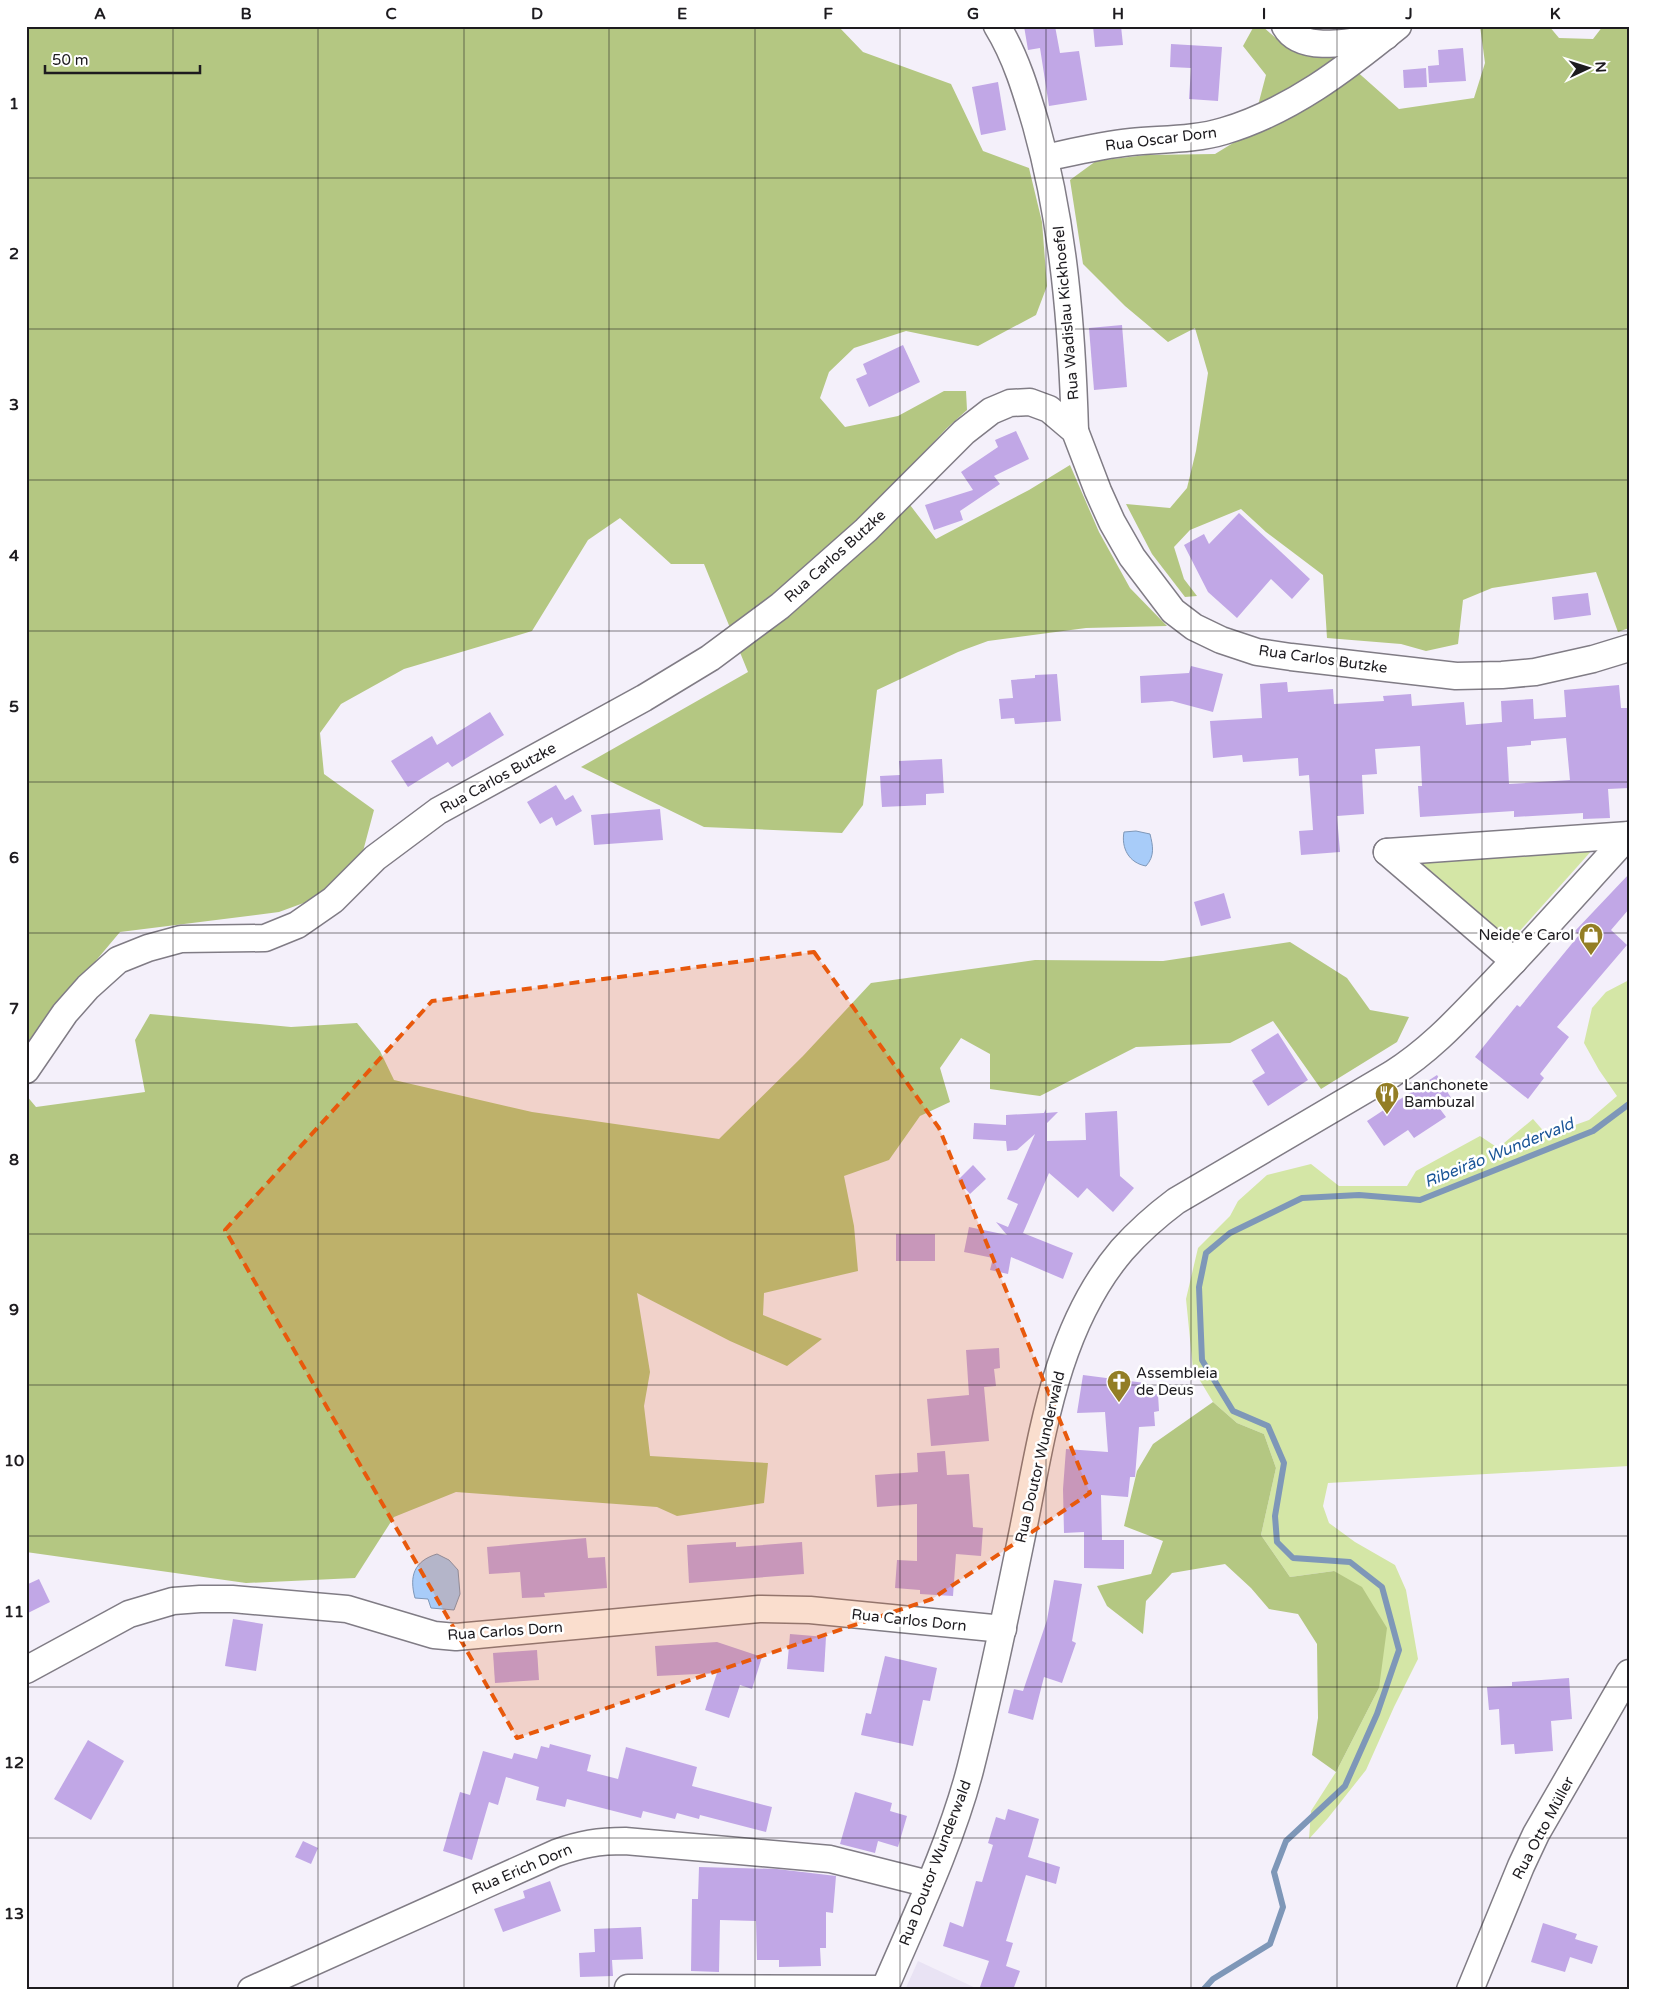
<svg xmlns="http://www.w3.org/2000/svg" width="1655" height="2016" viewBox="0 0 1655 2016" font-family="'Varela Round',sans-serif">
<rect width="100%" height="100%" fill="#f4f0fa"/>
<polygon fill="#e9e3f4" points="918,1961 980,1990 905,1990"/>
<g fill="#d4e6a6">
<polygon points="1594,848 1508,944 1410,860"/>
<polygon points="1629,980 1629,1466 1328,1483 1323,1506 1329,1523 1355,1542 1395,1565 1406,1590 1418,1659 1394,1707 1366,1770 1328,1818 1309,1839 1311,1811 1336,1772 1379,1688 1334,1571 1290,1577 1261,1535 1276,1468 1264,1434 1237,1423 1213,1402 1193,1369 1186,1299 1198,1248 1230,1216 1238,1201 1267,1175 1311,1164 1339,1186 1407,1186 1416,1171 1480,1136 1498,1148 1533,1119 1547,1135 1589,1120 1617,1096 1599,1070 1584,1043 1592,1008 1606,992"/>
</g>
<g fill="#b4c782">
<polygon points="26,26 838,26 863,52 951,84 983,151 1029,168 1042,222 1047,286 1036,315 978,346 906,331 854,348 829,372 820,398 845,427 898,416 944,391 966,391 967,410 947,428 894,484 936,539 1029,490 1070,465 1099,532 1130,588 1167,626 1086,628 988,641 958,652 877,690 863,805 842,833 704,827 581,767 748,672 704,564 671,564 620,518 588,540 532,631 404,669 341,704 320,733 324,774 374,810 362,855 320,897 279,912 120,932 26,1044"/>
<polygon points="1254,26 1262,26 1286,47 1335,52 1399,109 1474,98 1485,63 1480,26 1549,26 1559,38 1593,39 1603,26 1629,26 1629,628 1618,632 1596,572 1492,588 1463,600 1458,644 1426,651 1401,644 1327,638 1323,575 1266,532 1241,509 1190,530 1174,547 1184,579 1197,596 1185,597 1152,554 1126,504 1170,508 1187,488 1196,451 1208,373 1195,328 1168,342 1125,306 1083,264 1070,180 1096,161 1146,155 1215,154 1251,132 1266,75 1243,46"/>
<polygon points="1290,942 1347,978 1370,1010 1409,1017 1397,1042 1321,1089 1273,1021 1230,1043 1136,1047 1040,1096 990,1089 990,1054 961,1038 940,1068 950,1102 920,1116 889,1160 844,1176 854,1226 858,1271 764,1293 763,1315 822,1339 787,1366 730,1341 637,1293 650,1372 644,1406 650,1456 768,1463 764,1503 677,1516 657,1507 456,1492 394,1517 355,1578 246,1583 26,1552 26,1095 36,1107 145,1092 135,1040 150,1014 291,1027 357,1023 380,1051 394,1080 532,1112 719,1139 803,1056 871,983 1035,960 1163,961"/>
<polygon points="1213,1402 1237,1423 1264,1434 1276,1468 1261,1535 1290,1577 1334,1571 1362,1587 1387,1628 1379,1688 1336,1772 1312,1755 1318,1718 1317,1644 1298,1614 1269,1609 1251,1588 1225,1564 1172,1573 1146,1601 1143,1634 1107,1606 1097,1586 1151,1574 1163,1541 1124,1526 1137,1471 1153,1444"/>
</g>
<g fill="#a8ccf9" stroke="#7e97b8">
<path d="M 1136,831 L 1150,834 C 1153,846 1155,856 1146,866 C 1129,863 1121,848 1124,832 Z"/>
<path d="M 437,1554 L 449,1560 L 458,1570 L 460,1594 L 454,1610 L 431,1608 L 428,1599 L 415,1598 C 409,1576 414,1561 437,1554 Z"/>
</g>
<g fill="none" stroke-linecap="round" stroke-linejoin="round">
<polyline stroke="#7e97b8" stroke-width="6" points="1203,1990 1213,1979 1270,1944 1283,1907 1274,1872 1286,1841 1345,1786 1377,1714 1399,1650 1382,1587 1350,1562 1293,1558 1277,1542 1275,1516 1284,1463 1268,1426 1233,1411 1202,1360 1199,1287 1206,1253 1230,1233 1302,1198 1359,1195 1420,1200 1593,1131 1629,1104"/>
</g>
<g fill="#c1a7e6" fill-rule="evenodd">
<polygon points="1024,26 1055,26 1060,53 1079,51 1087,100 1049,106 1040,48 1028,50"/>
<polygon points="1093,26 1121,26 1123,45 1095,47"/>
<polygon points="1171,44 1222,47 1218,101 1189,99 1191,68 1170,67"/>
<polygon points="1463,48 1466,81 1429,83 1428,66 1439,65 1438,50"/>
<polygon points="1426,68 1427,87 1404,88 1403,70"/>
<polygon points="998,82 1006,130 981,135 972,87"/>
<polygon points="1122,325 1127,387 1094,390 1089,328"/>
<polygon points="903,345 920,382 869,407 856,379 867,374 863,364"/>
<polygon points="1016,431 1029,459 994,476 1000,484 960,511 963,520 934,530 925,505 973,490 961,472 998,447 995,440"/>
<polygon points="1239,513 1310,579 1292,599 1271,579 1237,618 1208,592 1184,545 1204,534 1209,544"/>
<polygon points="1588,593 1591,615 1554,620 1552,597"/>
<polygon points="1191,666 1223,674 1213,712 1172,701 1141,703 1140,676 1189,673"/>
<polygon points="1057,674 1061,721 1015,724 1014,718 1001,719 999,699 1013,698 1011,680 1035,678 1035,675"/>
<path d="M 1287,682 L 1288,692 L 1333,689 L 1334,704 L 1384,701 L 1383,696 L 1411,694 L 1412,706 L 1464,702 L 1466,725 L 1502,722 L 1501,701 L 1533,699 L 1534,719 L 1566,717 L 1564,690 L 1619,685 L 1621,708 L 1629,708 L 1629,788 L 1608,789 L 1610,818 L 1583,819 L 1583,813 L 1514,817 L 1514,811 L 1420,817 L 1418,786 L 1422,786 L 1420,746 L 1375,749 L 1377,774 L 1362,775 L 1364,814 L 1337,816 L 1340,852 L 1301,855 L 1299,831 L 1313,830 L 1309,775 L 1299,776 L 1298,758 L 1243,762 L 1242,755 L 1213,758 L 1210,721 L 1262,718 L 1260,684 ZM 1566,738 L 1570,780 L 1509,784 L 1507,747 L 1531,745 L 1531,741 Z"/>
<polygon points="490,712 504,735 452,767 448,762 408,787 391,761 432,736 437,745"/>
<polygon points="942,759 944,793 926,794 926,805 882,807 880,776 900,775 899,761"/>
<polygon points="556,785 565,800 573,795 582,811 556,826 552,817 540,824 527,802"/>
<polygon points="660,809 663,840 594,845 591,815"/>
<polygon points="1629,874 1629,909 1611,930 1627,945 1557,1027 1569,1037 1540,1074 1544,1078 1528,1099 1475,1057 1517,1005 1520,1007 1579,935 1575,931"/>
<polygon points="1224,893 1231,918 1201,926 1194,902"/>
<polygon points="1278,1033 1308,1080 1268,1106 1252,1081 1265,1073 1251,1050"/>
<polygon points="1437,1075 1453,1101 1440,1109 1446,1117 1414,1138 1408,1130 1384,1146 1367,1121"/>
<polygon points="1046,1109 1046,1113 1058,1112 1047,1123 1047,1141 1086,1140 1085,1113 1117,1111 1120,1176 1134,1188 1113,1212 1087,1188 1078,1198 1049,1173 1023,1233 1073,1253 1063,1279 1011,1257 1008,1274 990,1270 993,1258 964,1252 969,1227 1007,1235 996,1222 1008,1227 1018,1204 1007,1199 1035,1134 1017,1150 1007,1151 1006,1141 973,1139 974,1123 1006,1125 1006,1115 1044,1113"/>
<polygon points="973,1165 986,1179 970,1194 958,1180"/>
<rect x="896" y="1234" width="39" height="27"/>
<polygon points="999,1348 1000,1368 994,1369 996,1386 984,1387 989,1441 931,1446 927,1399 969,1395 966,1350"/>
<polygon points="1083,1375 1145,1383 1145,1394 1158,1394 1159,1411 1154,1412 1155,1426 1139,1427 1135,1477 1130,1477 1128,1497 1101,1495 1102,1540 1124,1540 1124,1569 1084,1568 1084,1532 1064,1533 1063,1489 1066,1449 1108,1452 1105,1412 1077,1413"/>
<polygon points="945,1451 947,1475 969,1474 973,1527 983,1528 981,1556 956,1554 953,1596 920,1594 920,1590 895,1588 897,1560 917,1561 917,1504 877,1507 875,1475 918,1472 917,1453"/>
<polygon points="586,1538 588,1558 605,1557 607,1588 544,1593 545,1597 522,1598 520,1572 489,1574 487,1547"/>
<polygon points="736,1542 736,1547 802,1542 804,1574 689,1583 687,1545"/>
<polygon points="39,1579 50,1602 26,1614 26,1585"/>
<polygon points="1054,1580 1082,1584 1072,1641 1076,1643 1062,1683 1044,1677 1033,1720 1008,1713 1014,1689 1023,1691 1047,1620"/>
<polygon points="233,1619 263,1624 256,1671 225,1666"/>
<polygon points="790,1634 826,1637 824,1672 787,1669"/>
<polygon points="717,1642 762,1657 752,1689 740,1685 729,1718 705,1710 717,1673 657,1676 655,1646"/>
<polygon points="537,1650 539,1680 495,1683 493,1653"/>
<polygon points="885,1656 937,1668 930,1701 923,1700 913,1746 861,1735 866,1713 871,1714"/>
<polygon points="1569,1678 1572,1719 1551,1721 1553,1751 1515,1754 1514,1744 1501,1745 1499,1709 1489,1710 1487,1687 1512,1686 1512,1682"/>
<polygon points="88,1740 124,1761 91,1820 54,1799"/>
<polygon points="550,1744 591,1755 587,1771 618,1779 626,1747 697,1767 692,1786 772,1807 766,1832 700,1815 699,1819 677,1813 675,1819 643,1811 641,1818 567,1799 565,1807 536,1800 539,1787 506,1777 498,1805 489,1802 472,1860 443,1851 460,1792 470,1795 483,1751 512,1759 514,1753 537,1759 541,1746 549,1748"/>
<polygon points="855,1792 892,1803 890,1811 907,1816 898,1847 878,1841 875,1853 840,1844"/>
<polygon points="1008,1809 1039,1819 1028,1857 1060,1867 1056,1884 1026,1875 1006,1941 1013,1943 1006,1966 1020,1971 1013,1990 979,1990 989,1961 943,1946 950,1922 963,1927 976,1881 982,1882 993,1845 988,1843 996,1817 1005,1820"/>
<polygon points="303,1841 318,1848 311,1864 295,1857"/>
<polygon points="699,1867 777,1869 836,1876 833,1913 826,1912 826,1948 820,1948 821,1966 779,1967 779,1960 757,1960 756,1921 720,1920 719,1972 691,1971 692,1899 698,1899"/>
<polygon points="550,1881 561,1911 503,1932 494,1909 525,1898 523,1891"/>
<polygon points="1543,1923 1577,1934 1575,1939 1598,1946 1592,1964 1570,1957 1565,1972 1531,1962"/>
<polygon points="641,1927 643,1959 612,1960 613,1976 580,1977 579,1953 595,1952 594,1929"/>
</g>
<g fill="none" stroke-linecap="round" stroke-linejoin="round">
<defs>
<g id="minor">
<path d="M 997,26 C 1016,57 1026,91 1036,125 C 1064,225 1072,328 1075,431"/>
<path d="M 1285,26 C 1302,56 1358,40 1386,36"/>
<path d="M 1045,158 C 1073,152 1101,145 1131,142 C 1161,139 1195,140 1224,131 C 1291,111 1345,69 1398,26"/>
<polyline points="1387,852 1629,835"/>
<polyline points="1387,852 1514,961"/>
<polyline points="26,1070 65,1013 88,987 118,960 148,948 181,939 265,938 297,925 333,900 375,858 438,811 644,698 710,658 780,606 866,530 964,432 991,411 1010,403 1030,402 1049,409 1075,431 1098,491 1112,522 1132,557 1173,611 1194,627 1221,640 1257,652 1291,657 1456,676 1502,675 1535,672 1593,659 1629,648"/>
<polyline points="26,1670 129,1614 173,1601 200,1599 232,1599 347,1609 434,1635 456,1637 759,1609 810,1610 1003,1629"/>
<polyline points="628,1988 884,1989"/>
<path d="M 251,1990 L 556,1853 C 581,1844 599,1841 625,1841 L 830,1859 L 929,1884"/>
<path d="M 884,1990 C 914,1920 951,1843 970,1770 C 990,1692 1006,1613 1022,1535 C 1042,1437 1055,1329 1122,1250 C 1138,1232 1156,1216 1176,1201 L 1392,1074 C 1432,1049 1462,1015 1494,982 C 1540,934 1584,884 1629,835"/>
<polyline points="1470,1990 1521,1866 1536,1834 1629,1673"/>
</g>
</defs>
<use href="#minor" stroke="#807c85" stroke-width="29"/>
<use href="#minor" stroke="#fff" stroke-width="26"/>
</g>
<path fill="#e8590c" fill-opacity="0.2" stroke="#e8590c" stroke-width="4" stroke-dasharray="10 6" stroke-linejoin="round" d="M 814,952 L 939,1128 L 1090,1493 L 932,1599 L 517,1738 L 225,1230 L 432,1001 Z"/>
<path fill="none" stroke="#1d1b1f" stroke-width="1" stroke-opacity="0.55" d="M 173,26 L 173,1990M 318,26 L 318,1990M 464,26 L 464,1990M 609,26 L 609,1990M 755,26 L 755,1990M 900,26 L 900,1990M 1046,26 L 1046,1990M 1191,26 L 1191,1990M 1337,26 L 1337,1990M 1482,26 L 1482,1990M 26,178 L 1629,178M 26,329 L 1629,329M 26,480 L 1629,480M 26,631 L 1629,631M 26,782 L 1629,782M 26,933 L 1629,933M 26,1083 L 1629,1083M 26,1234 L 1629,1234M 26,1385 L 1629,1385M 26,1536 L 1629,1536M 26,1687 L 1629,1687M 26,1838 L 1629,1838"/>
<defs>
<symbol id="shop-pin" viewBox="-11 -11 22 30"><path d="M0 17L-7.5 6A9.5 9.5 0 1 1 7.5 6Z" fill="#937e25" stroke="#fff"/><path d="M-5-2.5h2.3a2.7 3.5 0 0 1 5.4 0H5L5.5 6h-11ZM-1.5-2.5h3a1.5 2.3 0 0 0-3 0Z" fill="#fff"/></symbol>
<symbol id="restaurant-pin" viewBox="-11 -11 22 30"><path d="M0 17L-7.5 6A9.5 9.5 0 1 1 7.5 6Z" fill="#937e25" stroke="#fff"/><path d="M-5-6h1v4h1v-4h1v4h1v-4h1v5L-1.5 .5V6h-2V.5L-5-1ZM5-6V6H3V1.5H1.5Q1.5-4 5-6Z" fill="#fff"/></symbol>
<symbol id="church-pin" viewBox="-11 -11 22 30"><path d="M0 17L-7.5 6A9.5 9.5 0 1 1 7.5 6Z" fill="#937e25" stroke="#fff"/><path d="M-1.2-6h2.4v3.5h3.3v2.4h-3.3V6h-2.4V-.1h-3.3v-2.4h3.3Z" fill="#fff"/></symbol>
</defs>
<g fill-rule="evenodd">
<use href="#shop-pin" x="1577" y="921" width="28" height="38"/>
<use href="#restaurant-pin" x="1373" y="1080" width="28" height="38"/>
<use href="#church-pin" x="1105" y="1368" width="28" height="38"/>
</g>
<g text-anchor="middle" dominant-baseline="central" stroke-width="5" stroke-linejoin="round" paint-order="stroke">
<g font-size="15" fill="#1d1b1f" stroke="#fff">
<text transform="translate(1161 139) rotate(-7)">Rua Oscar Dorn</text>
<text transform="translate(1066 313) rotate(-95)">Rua Wadislau Kickhoefel</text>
<text transform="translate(835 556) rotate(-42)">Rua Carlos Butzke</text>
<text transform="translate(1323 659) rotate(8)">Rua Carlos Butzke</text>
<text transform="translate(498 778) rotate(-29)">Rua Carlos Butzke</text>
<text transform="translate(1040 1457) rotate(-77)">Rua Doutor Wunderwald</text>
<text transform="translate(909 1620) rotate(6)">Rua Carlos Dorn</text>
<text transform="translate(505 1631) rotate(-4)">Rua Carlos Dorn</text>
<text transform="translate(1543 1828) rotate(-62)">Rua Otto Müller</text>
<text transform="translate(935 1863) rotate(-69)">Rua Doutor Wunderwald</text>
<text transform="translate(522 1869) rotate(-23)">Rua Erich Dorn</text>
</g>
<g font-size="15" fill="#1d1b1f" stroke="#fff" text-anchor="start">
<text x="1574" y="935" text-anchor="end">Neide e Carol</text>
<text x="1404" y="1085">Lanchonete<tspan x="1404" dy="17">Bambuzal</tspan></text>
<text x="1136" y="1373">Assembleia<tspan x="1136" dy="17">de Deus</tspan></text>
</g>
<g font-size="16" font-style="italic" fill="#1a5597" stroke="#fff">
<text transform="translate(1499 1153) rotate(-22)">Ribeirão Wundervald</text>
</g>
</g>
<rect width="1655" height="2016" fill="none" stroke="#ffffff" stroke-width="55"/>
<g transform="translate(1588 68) rotate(86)" stroke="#ffffff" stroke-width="4" paint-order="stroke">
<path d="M0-4L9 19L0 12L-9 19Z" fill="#1d1b1f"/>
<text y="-8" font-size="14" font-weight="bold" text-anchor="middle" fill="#1d1b1f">N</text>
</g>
<path d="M45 65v8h155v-8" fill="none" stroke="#1d1b1f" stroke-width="2.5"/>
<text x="52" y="65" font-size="15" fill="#1d1b1f" stroke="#ffffff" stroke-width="4" paint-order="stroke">50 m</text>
<rect x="28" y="28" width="1600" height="1960" fill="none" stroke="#1d1b1f" stroke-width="2"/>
<g font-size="16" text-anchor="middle" font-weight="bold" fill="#1d1b1f">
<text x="100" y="19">A</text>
<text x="246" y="19">B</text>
<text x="391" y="19">C</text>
<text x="537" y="19">D</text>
<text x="682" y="19">E</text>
<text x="828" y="19">F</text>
<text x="973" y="19">G</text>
<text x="1118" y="19">H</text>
<text x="1264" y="19">I</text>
<text x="1409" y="19">J</text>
<text x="1555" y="19">K</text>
<text x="14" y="109">1</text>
<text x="14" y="259">2</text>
<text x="14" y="410">3</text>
<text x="14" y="561">4</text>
<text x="14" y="712">5</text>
<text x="14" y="863">6</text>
<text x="14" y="1014">7</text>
<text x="14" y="1165">8</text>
<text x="14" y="1315">9</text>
<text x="14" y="1466">10</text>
<text x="14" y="1617">11</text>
<text x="14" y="1768">12</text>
<text x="14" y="1919">13</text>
</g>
</svg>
